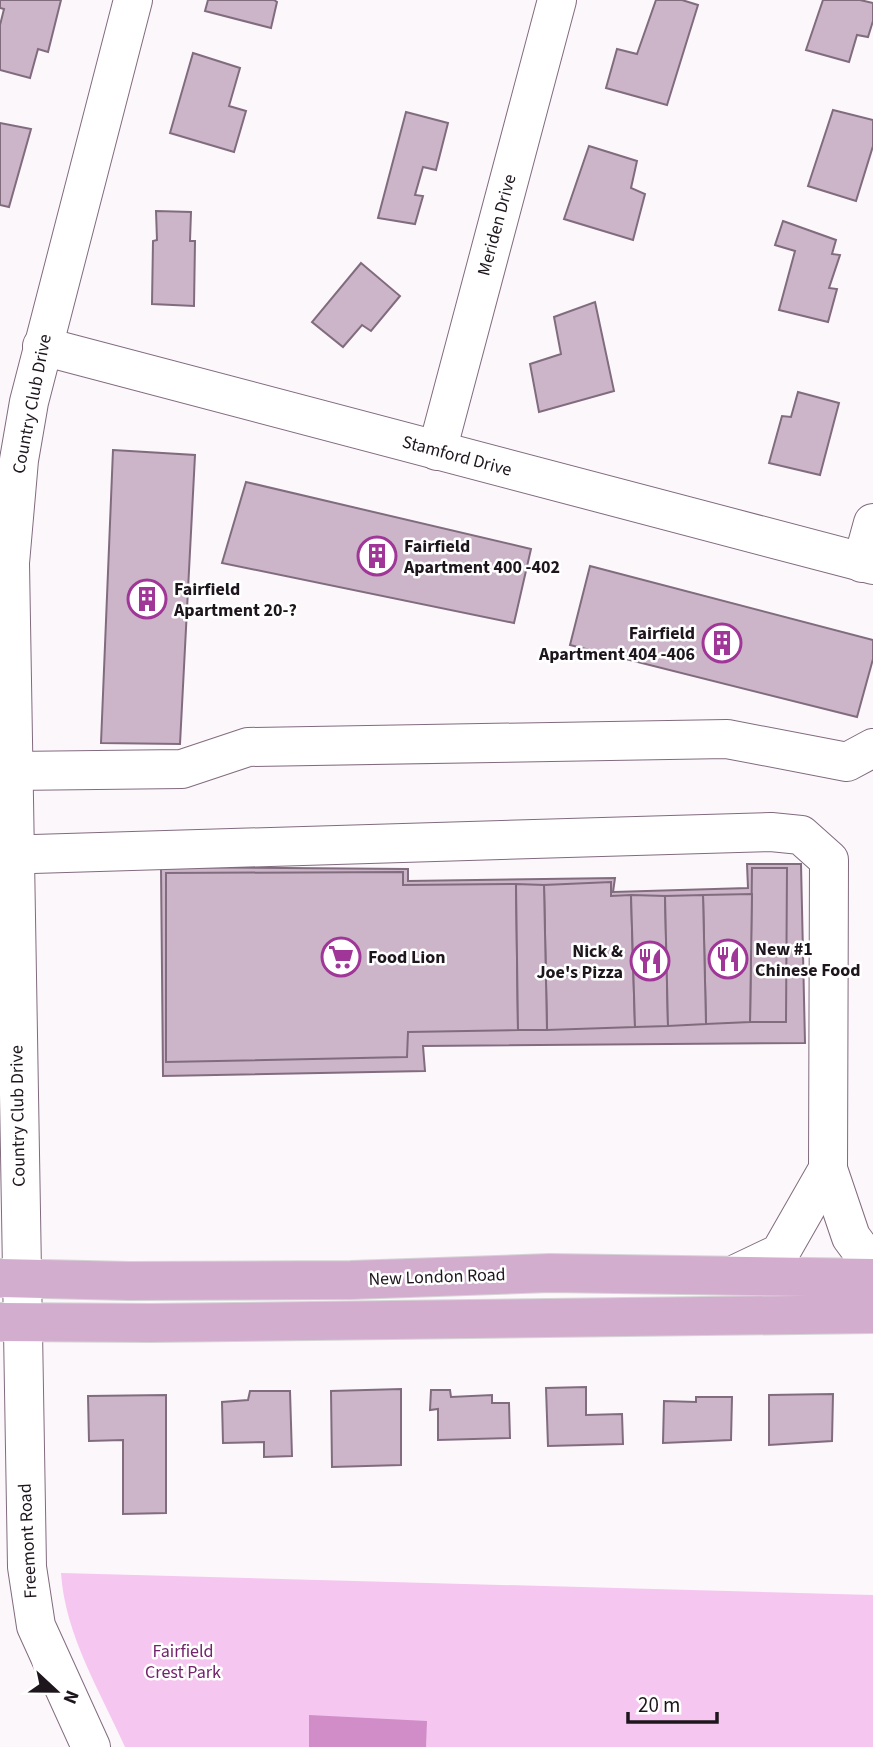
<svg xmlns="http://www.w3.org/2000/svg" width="873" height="1747" viewBox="0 0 873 1747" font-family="'Source Sans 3',sans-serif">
<rect width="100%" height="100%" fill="#fcf7fb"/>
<path fill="#f5c6ef" d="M 61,1573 L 873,1595 L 873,1747 L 125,1747 C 100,1691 65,1635 61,1573 Z"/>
<polygon fill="#d08dc8" points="309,1715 427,1721 426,1747 309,1747"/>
<g fill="#ccb5c9" stroke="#816c7e" stroke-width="2">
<polygon points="0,0 61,0 48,52 38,49 30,78 0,70 0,25 4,9 0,8"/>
<polygon points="208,0 274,0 277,2 271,28 205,11"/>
<polygon points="656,0 682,0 698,5 667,105 606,88 617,49 637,54"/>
<polygon points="823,0 860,0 873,3 873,21 868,37 857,35 849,62 806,50"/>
<polygon points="193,53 240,68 229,106 246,111 234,152 170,133"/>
<polygon points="833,110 873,120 873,146 856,201 808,186"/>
<polygon points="406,112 448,123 436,170 423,167 415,195 423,196 415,224 378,218"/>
<polygon points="0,123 31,129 9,207 0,205"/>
<polygon points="589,146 637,161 631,188 645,194 633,240 564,219"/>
<polygon points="156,211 191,212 190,241 195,241 194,306 152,304 153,241 157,240"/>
<polygon points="783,221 836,240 832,254 840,255 829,288 837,289 828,322 779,310 795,251 775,245"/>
<polygon points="361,263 400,296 371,331 362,325 343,347 312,322"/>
<polygon points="595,302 614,391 539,412 530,364 561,354 554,317"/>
<polygon points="798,392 839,403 820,475 769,463 782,416 791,417"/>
<polygon points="113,450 195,455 180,744 101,743"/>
<polygon points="246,482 531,549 514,623 222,563"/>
<polygon points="590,566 873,640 873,659 857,717 570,645"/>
<polygon points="747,864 801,864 805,1043 423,1046 425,1071 163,1076 161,867 408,869 408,881 615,878 613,892 748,888"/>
<polygon points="752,868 787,868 786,1022 750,1022"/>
<polygon points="403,872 403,885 516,884 518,1030 408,1032 407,1057 166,1062 166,873"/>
<polygon points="611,882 611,896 631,895 635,1027 547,1030 544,885"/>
<polygon points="516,884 544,885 547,1030 518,1030"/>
<polygon points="752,894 750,1022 706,1024 703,895"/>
<polygon points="631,895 665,896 668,1026 635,1027"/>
<polygon points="703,895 706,1024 668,1026 665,896"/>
<polygon points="586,1387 586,1415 622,1414 623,1444 548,1446 546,1388"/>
<polygon points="401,1389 401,1465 332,1467 331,1391"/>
<polygon points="431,1390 450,1390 451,1397 492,1395 492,1403 509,1403 510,1438 438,1440 438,1409 430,1410"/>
<polygon points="250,1391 290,1391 292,1456 264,1457 264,1442 223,1443 222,1402 248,1400"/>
<polygon points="833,1394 832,1441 769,1445 769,1395"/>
<polygon points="166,1395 166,1513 123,1514 123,1440 89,1441 88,1396"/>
<polygon points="696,1397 732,1397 731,1440 663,1443 664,1401 696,1402"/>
</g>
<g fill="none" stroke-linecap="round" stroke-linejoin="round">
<defs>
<g id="minor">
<polyline points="42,346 873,565"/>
<polyline points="437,451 557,0"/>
<polyline points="862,563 873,523"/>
<polyline points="12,771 182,769 248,747 727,739 847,762 873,748"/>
<polyline points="0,855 771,832 801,835 829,860 828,1169 851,1237 873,1267"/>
<polyline points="738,1273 780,1253 828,1169"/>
<polyline points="91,1747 36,1626 27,1567 10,563 19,460 29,402 133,0"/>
</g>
<g id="major">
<polyline points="0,1278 129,1281 351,1280 550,1273 873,1278"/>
<polyline points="0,1322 151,1323 873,1314"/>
</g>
</defs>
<use href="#minor" stroke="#816b7e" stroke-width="40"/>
<use href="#major" stroke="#d6d5d6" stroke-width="40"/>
<use href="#minor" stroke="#fff" stroke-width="38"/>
<use href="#major" stroke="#d3adce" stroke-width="38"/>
</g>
<defs>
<symbol id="building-ring" viewBox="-11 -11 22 22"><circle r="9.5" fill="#fff" stroke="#a03798" stroke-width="1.5"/><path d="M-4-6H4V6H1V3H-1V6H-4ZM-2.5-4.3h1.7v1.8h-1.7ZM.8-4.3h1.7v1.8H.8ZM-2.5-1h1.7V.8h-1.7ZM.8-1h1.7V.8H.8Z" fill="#a03798"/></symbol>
<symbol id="supermarket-ring" viewBox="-11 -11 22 22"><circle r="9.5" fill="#fff" stroke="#a03798" stroke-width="1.5"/><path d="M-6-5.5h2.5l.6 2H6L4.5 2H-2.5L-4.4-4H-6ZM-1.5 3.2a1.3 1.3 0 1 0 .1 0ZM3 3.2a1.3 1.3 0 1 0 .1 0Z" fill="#a03798"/></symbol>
<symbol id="restaurant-ring" viewBox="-11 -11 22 22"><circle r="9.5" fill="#fff" stroke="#a03798" stroke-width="1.5"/><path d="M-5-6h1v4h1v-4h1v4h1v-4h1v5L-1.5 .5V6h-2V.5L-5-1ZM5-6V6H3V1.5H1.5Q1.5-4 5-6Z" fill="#a03798"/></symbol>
</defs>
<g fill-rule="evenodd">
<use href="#building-ring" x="355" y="534" width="44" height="44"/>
<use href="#building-ring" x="125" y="577" width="44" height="44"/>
<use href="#building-ring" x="700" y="621" width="44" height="44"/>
<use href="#supermarket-ring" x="319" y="935" width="44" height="44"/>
<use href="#restaurant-ring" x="706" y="937" width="44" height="44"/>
<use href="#restaurant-ring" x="628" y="939" width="44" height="44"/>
</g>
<g text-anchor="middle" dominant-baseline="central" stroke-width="5" stroke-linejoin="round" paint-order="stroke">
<g font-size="18" fill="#1e161d" stroke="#fff">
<text transform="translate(497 225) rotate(-75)">Meriden Drive</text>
<text transform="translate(32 404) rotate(-79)">Country Club Drive</text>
<text transform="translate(457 456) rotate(15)">Stamford Drive</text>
<text transform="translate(18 1116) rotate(-91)">Country Club Drive</text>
<text transform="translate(437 1277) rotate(-2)">New London Road</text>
<text transform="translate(28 1541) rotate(-93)">Freemont Road</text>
</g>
<g font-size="18" font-weight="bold" fill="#1e161d" stroke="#fff" text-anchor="start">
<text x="404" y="546">Fairfield<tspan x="404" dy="21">Apartment 400 -402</tspan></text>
<text x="174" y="589">Fairfield<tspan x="174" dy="21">Apartment 20-?</tspan></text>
<text x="695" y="633" text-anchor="end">Fairfield<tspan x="695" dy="21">Apartment 404 -406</tspan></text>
<text x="755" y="949">New #1<tspan x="755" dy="21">Chinese Food</tspan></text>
<text x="623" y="951" text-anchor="end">Nick &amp;<tspan x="623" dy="21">Joe's Pizza</tspan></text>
<text x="368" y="957">Food Lion</text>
</g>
<g font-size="18" fill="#72236c" stroke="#fff">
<text x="183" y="1651">Fairfield<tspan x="183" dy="21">Crest Park</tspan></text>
</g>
</g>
<g transform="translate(56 1691) rotate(112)" stroke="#ffffff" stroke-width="5" paint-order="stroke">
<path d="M0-5L12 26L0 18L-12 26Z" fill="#1e161d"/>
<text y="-10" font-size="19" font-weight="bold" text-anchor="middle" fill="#1e161d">N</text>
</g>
<path d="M628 1712v10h89v-10" fill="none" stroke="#1e161d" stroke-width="3.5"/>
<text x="638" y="1712" font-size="21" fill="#1e161d" stroke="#ffffff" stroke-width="5" paint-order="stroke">20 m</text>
</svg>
